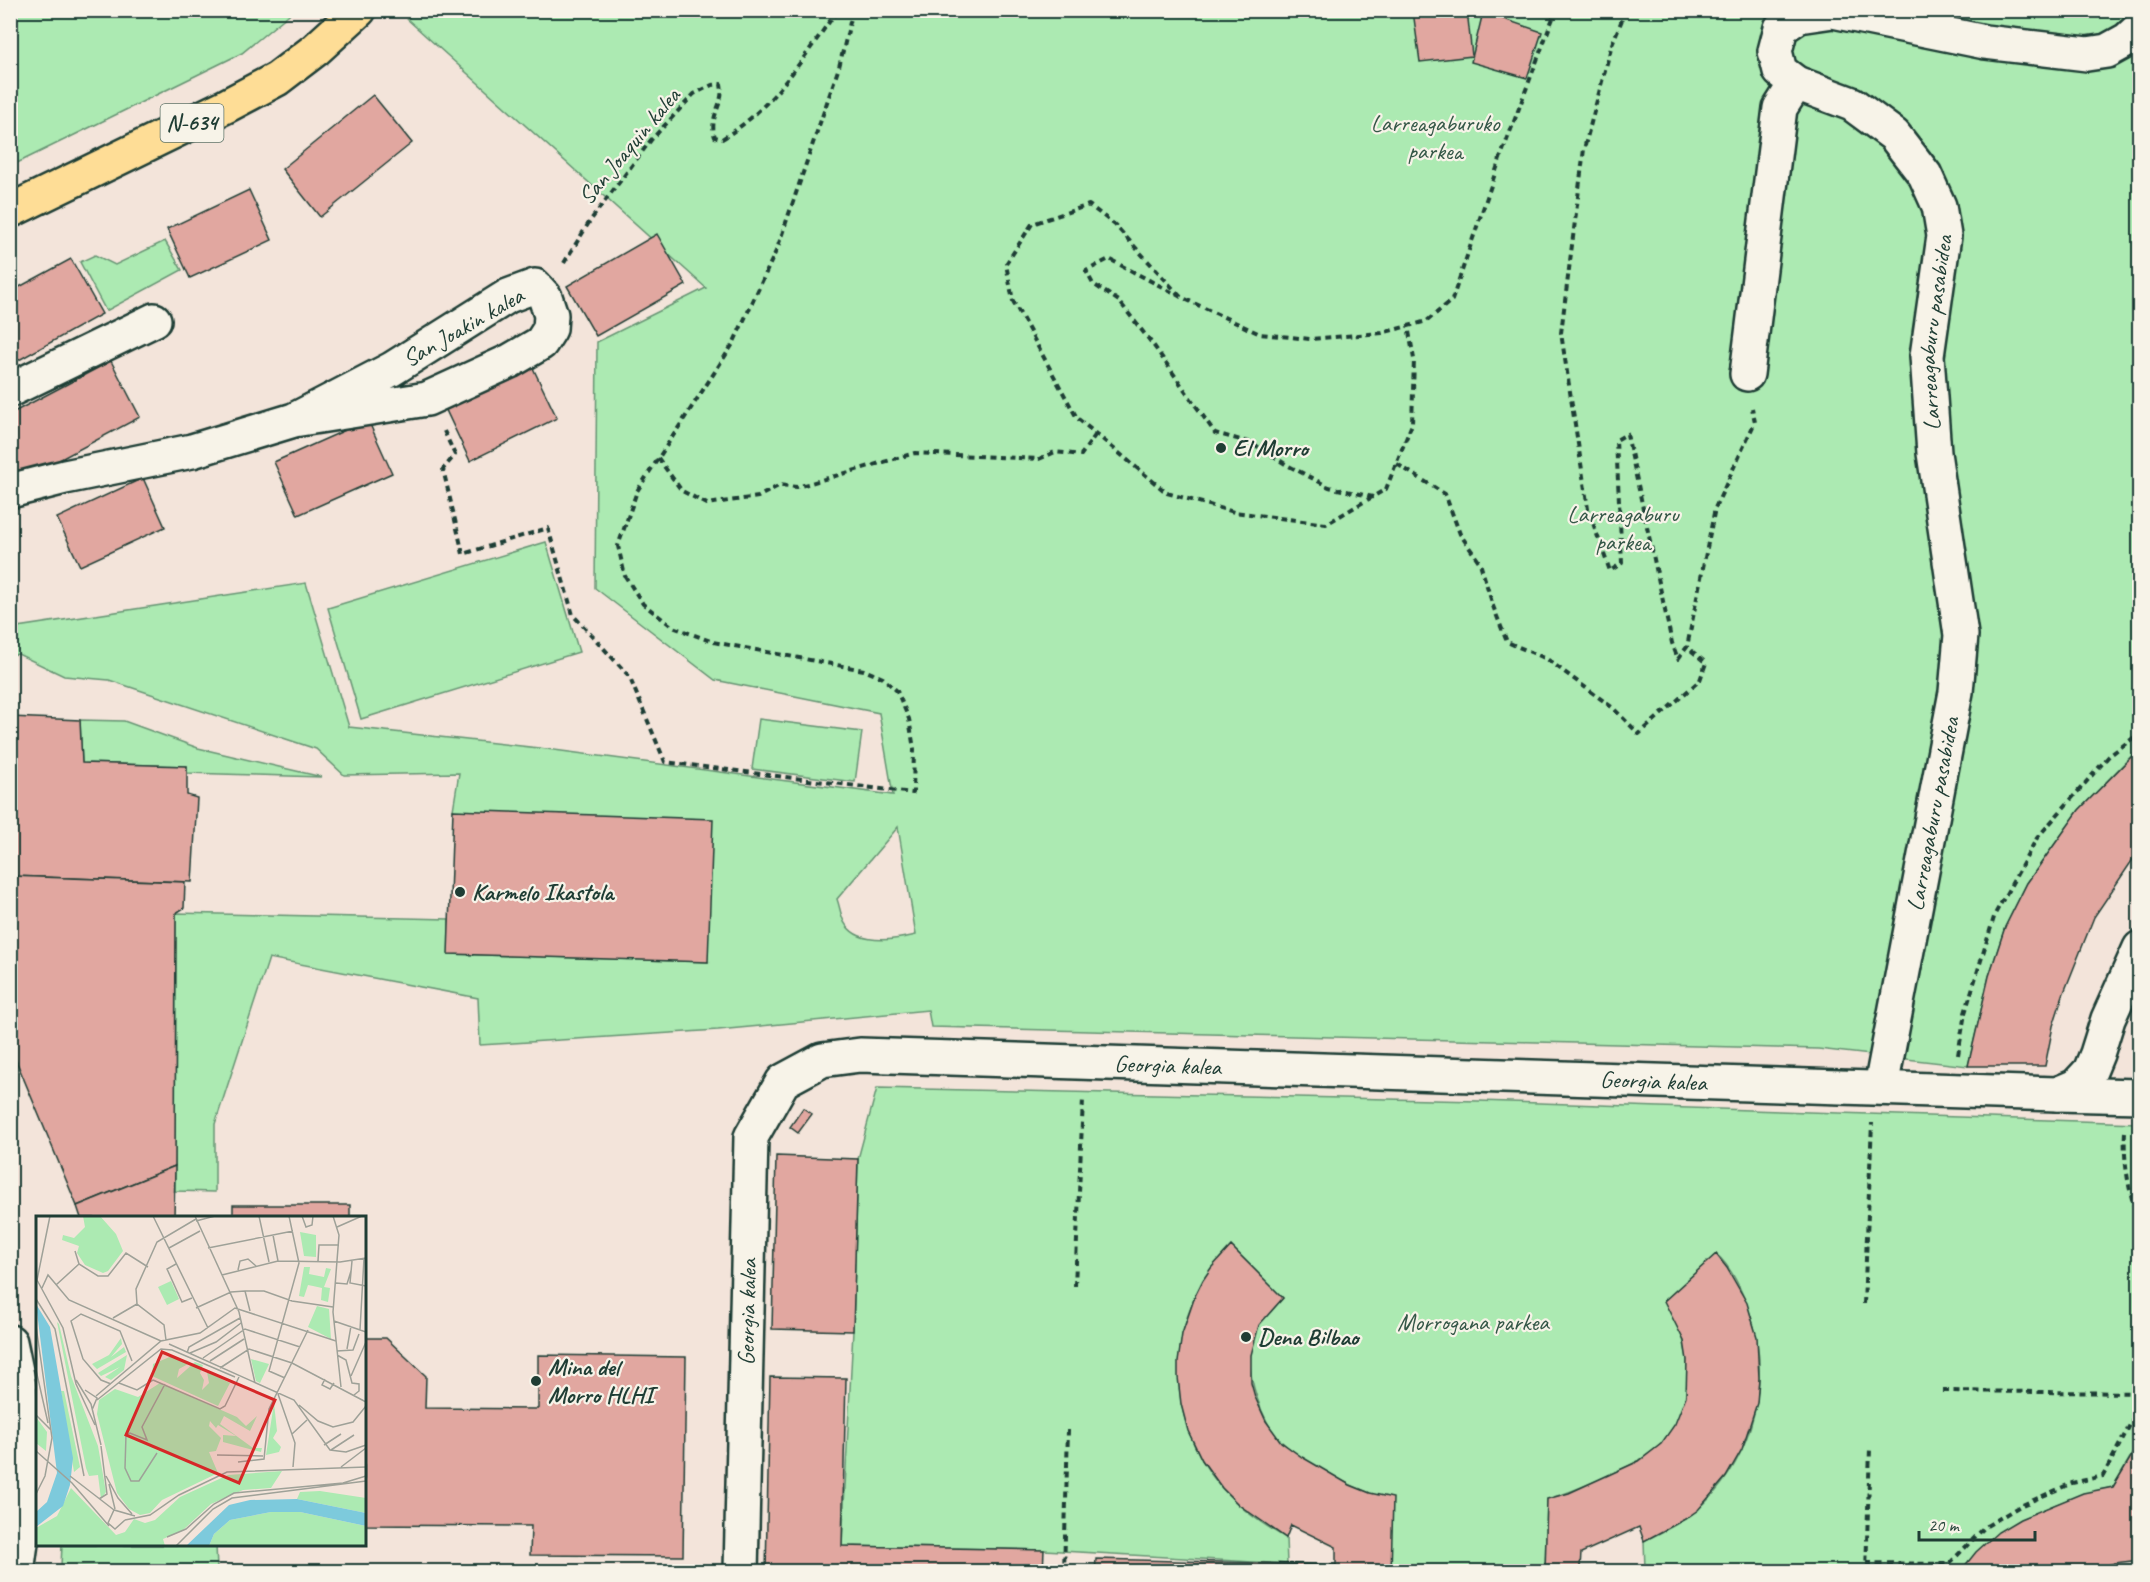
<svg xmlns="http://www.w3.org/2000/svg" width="2150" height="1582" viewBox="0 0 2150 1582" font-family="Caveat,sans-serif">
<rect width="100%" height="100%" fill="#f3e4da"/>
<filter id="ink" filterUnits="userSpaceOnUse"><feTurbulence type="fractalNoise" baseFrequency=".0167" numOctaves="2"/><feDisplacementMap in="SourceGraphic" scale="12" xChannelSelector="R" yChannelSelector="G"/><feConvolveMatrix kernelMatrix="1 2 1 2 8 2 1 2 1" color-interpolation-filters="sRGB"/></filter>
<g filter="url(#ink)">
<g fill="#aceab2" stroke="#669473" stroke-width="1.5" fill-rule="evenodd">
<polygon points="11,10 293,10 293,11 242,53 11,166"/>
<path d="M 414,11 L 2139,11 L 2139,748 L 2079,810 L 2027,883 L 2005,927 L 1989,976 L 1968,1066 L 1818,1049 L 931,1027 L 928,1010 L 718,1030 L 480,1045 L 478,998 L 269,958 L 215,1124 L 215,1192 L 175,1191 L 176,913 L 449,919 L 449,954 L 708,962 L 453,810 L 459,773 L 344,775 L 316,749 L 109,680 L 64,676 L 18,654 L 11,655 L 11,628 L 306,583 L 349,727 L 539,748 L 893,795 L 879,713 L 715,680 L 595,588 L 597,342 L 706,288 L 407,19 ZM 898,827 L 916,935 C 895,940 860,946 846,925 C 841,919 840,907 837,899 Z"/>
<polygon points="165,241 182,270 106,311 80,262 95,255 115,265"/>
<polygon points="546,542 579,652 361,719 328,608"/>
<polygon points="759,719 862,732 855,782 752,769"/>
<polygon points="80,720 124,721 198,748 322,777 187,773 187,766 82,763"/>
<path d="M 877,1088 L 1478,1101 L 2138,1123 L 2139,1442 L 2113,1487 C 2054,1500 2000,1524 1960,1571 L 1766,1572 L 1645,1568 L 1644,1541 C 1662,1532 1680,1524 1696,1511 C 1748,1467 1770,1391 1754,1327 C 1748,1305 1734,1268 1716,1254 L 1665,1301 C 1672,1314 1681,1329 1684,1343 C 1692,1376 1687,1417 1662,1443 C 1646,1459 1624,1468 1603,1478 C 1584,1486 1567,1494 1547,1499 L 1545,1571 L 1391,1571 L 1370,1493 C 1340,1481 1306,1465 1282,1442 C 1273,1435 1267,1422 1262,1411 C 1250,1382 1244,1356 1259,1326 C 1264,1316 1275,1307 1283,1298 L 1231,1246 C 1165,1311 1161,1417 1221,1487 C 1239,1508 1262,1524 1286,1538 L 1287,1564 L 1044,1550 L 842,1546 L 853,1331 L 858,1159 Z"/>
<polygon points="62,1545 216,1545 217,1569 61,1566"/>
</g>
<g fill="#e1a7a0" stroke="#1f3d34" stroke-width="1.5">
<polygon points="1467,10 1472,56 1420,62 1413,11"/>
<polygon points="1483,12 1542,32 1527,78 1471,62"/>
<polygon points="373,95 412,143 320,217 282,169"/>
<polygon points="249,190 272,240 190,278 167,229"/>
<polygon points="657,234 686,285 596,336 567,286"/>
<polygon points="71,259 102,314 10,365 10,292"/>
<polygon points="111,361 140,417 14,484 10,477 10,414"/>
<polygon points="532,366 557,418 470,461 445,408"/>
<polygon points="368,420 392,473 298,515 274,462"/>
<polygon points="143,478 165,527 80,566 57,518"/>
<polygon points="10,717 80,720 82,763 187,766 187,795 197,798 192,882 10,876"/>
<polygon points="2140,748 2140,849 2094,917 2063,995 2053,1026 2045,1066 1968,1066 1989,976 2005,927 2027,883 2079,810"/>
<polygon points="453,810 713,819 708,962 448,954"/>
<polygon points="10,876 185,882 184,908 176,913 175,1166 77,1206 10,1046"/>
<polygon points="803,1108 812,1114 798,1133 790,1127"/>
<polygon points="776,1156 858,1159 853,1331 772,1329"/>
<polygon points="175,1166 174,1218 81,1218 77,1206"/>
<rect x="233" y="1205" width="117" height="13"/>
<polygon points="1231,1246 1283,1298 1259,1325 1251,1355 1251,1383 1255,1397 1266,1421 1281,1442 1302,1457 1350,1485 1370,1493 1393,1498 1391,1572 1095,1572 1096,1559 1336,1565 1336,1547 1291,1525 1286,1538 1239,1505 1222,1488 1202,1460 1188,1431 1181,1404 1178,1377 1178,1362 1182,1334 1195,1296 1203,1280 1211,1268"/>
<polygon points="1716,1254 1727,1268 1747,1303 1757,1337 1759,1378 1757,1403 1742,1449 1726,1477 1698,1510 1685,1519 1644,1541 1639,1527 1581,1553 1580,1567 1766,1572 1545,1572 1547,1499 1569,1493 1639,1461 1661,1444 1675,1424 1686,1396 1687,1360 1684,1341 1664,1301"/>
<polygon points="364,1338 386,1338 426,1376 425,1408 538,1409 538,1355 686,1357 683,1556 530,1555 531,1526 364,1525"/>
<polygon points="770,1377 846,1378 842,1546 1044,1550 1043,1572 766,1572"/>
<polygon points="2140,1442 2140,1560 2115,1563 2082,1572 1960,1572 1976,1552 1998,1532 2020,1519 2083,1493 2113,1487"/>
</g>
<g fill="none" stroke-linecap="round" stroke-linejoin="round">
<defs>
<g id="minor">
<polyline points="1747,374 1780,108 1796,83"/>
<polyline points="10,390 154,320"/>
<polyline points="10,491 65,477 192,451 294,420 427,399 510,361 541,343 550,329 551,315 545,297 535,286 508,296 392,369 294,420"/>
<path id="s1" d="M 1881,1087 L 1956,692 L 1961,635 L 1934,453 L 1927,356 L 1944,236 L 1939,206 L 1925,175 L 1894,135 L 1852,104 L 1796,83 L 1780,71 L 1775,51 L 1781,28 L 1799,16 L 1833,11 L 1985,42 L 2087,54 L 2107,51 L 2127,40 L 2140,28"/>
<polyline points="2057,1094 2140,1096"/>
<polyline points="10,1342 20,1390 27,1499 17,1572"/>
<path id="s2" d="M 741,1572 L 751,1137 L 783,1081 L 822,1060 L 860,1055 L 2057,1094 L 2076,1086 L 2090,1071 L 2097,1054 L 2108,1019 L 2140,948"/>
</g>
<polyline id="major" points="10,211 226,106 277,79 315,50 359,10"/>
</defs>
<use href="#minor" stroke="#1f3d34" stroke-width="38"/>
<use href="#major" stroke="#1f3d34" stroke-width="38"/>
<g stroke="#1f3d34" stroke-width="4" stroke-dasharray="6 4.5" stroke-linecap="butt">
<polyline points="1626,10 1612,44 1584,149 1561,333 1588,509 1610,571 1622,563 1616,440 1627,434 1672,643 1678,659 1687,647 1715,508 1755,422 1752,408"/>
<path d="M 564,263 L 590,221 L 651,140 L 694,94 L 712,85 L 721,84 C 725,104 708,116 715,137 L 722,139 C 771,109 799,64 832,18 L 841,10"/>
<polyline points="1180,296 1115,225 1089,205 1032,224 1006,264 1013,301 1077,418 1167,493 1234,512 1326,524 1386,489 1412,424 1414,359 1408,326"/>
<polyline points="444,431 455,455 443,469 463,554 548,528 573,615 629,676 665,762 913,793 914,749 909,719 897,691 883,678 864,670 713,642 673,627 643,604 625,576 618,546 637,491 733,344 777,249 839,67 853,10"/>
<polyline points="658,458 682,491 707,504 758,497 780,485 797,487 915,453 1039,459 1055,452 1081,455 1096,434"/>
<polyline points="1397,464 1445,494 1460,534 1480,563 1493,606 1507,642 1547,659 1613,708 1639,734 1700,680 1706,663 1687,647"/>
<polyline points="1373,497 1329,487 1287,465 1252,443 1215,433 1154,346 1119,301 1093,284 1086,271 1109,259 1183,298 1260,334 1310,339 1382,333 1427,321 1452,300 1501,156 1556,10"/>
<polyline points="1958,1055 1965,1013 1995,914 2037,838 2109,756 2140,733"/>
<path d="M 2125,1132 C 2123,1163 2130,1197 2140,1226"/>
<polyline points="1075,1286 1083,1099"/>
<polyline points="1864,1304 1872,1123"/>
<polyline points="1943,1391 2140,1393"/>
<polyline points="1866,1563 1949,1564 1985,1527 2020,1506 2072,1483 2103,1476 2140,1406"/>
<polyline points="1064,1572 1068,1430"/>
<polyline points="1866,1572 1870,1448"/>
</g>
<use href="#minor" stroke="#f7f3e8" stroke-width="33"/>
<use href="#major" stroke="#fedd96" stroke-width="33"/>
</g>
</g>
<g fill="#1f3d34" stroke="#f7f3e8" stroke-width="2">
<circle cx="1221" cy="448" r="6"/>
<circle cx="460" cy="892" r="6"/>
<circle cx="1246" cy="1337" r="6"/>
<circle cx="536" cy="1381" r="6"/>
</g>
<g text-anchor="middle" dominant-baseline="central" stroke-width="4.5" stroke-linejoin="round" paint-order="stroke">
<rect fill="#f7f3e8" stroke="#60746a" stroke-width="1.5" x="160.5" y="104" width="63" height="38" rx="4.5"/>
<g font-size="22" font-weight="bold" fill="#1f3d34">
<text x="192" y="123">N-634</text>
</g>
<g font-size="24" fill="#345747" stroke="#f7f3e8">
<text x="1435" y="123">Larreagaburuko<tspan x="1435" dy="28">parkea</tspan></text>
<text x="1623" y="514">Larreagaburu<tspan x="1623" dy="28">parkea</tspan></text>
<text x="1473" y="1322">Morrogana parkea</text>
</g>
<g font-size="24" fill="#1f3d34" stroke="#f7f3e8">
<text transform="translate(629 146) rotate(-50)">San Joaquin kalea</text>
<text transform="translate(463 327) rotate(-30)">San Joakin kalea</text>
<text stroke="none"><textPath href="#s1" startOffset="764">Larreagaburu pasabidea</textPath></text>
<text stroke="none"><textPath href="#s1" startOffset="278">Larreagaburu pasabidea</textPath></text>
<text stroke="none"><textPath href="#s2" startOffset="890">Georgia kalea</textPath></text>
<text stroke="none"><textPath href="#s2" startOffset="1376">Georgia kalea</textPath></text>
<text stroke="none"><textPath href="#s2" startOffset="260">Georgia kalea</textPath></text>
</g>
<g font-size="24" font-weight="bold" fill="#1f3d34" stroke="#f7f3e8" text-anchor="start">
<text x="1233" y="448">El Morro</text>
<text x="472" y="892">Karmelo Ikastola</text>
<text x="1258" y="1337">Dena Bilbao</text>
<text x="548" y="1367">Mina del<tspan x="548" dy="28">Morro HLHI</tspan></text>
</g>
</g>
<g transform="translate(36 1216)">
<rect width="330" height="330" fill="#f3e4da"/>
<path d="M 47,0 L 64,0 L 80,18 L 87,35 L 72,55 L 67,57 L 49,49 L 41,37 L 43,30 L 26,24 L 27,19 L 38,22 L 49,11 ZM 264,16 L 280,19 L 280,41 L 268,40 ZM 268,51 L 274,51 L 273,58 L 288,61 L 290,52 L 295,53 L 288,71 L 294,72 L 292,86 L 285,84 L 286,72 L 277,70 L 272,69 L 268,81 L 263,80 ZM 135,65 L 143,83 L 131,89 L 122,71 ZM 281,90 L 293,93 L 295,123 L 272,111 ZM 21,106 L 23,108 L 35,160 L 62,230 L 70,276 L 65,283 L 62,259 L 53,260 L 50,252 ZM 85,122 L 86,128 L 75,141 L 88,131 L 90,136 L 61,153 L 56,148 L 73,139 ZM 91,139 L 88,154 L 75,164 L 69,161 L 84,151 L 65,160 L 62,157 ZM 136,140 L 152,148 L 143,153 L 141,162 L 159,146 L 167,149 L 164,157 L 168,164 L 166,174 L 173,167 L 171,156 L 194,167 L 182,190 L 116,160 L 117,148 ZM 215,143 L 233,148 L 224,167 L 220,165 ZM 124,167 L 201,201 L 210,210 L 221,200 L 214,215 L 188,200 L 184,208 L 217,232 L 226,232 L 225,236 L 187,226 L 187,219 L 200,220 L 182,209 L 180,212 L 174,205 L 173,210 L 185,222 L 180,235 L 173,236 L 182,257 L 126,284 L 114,297 L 104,299 L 93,293 L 81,277 L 61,198 L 63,184 L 79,173 L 102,181 ZM 25,175 L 28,175 L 44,251 L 38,256 ZM 238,187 L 241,215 L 237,222 L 245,231 L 243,236 L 230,239 ZM 0,201 L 11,216 L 10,235 L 0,227 ZM 246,255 L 235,272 L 207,274 L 175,288 L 146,315 L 127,323 L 129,330 L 0,330 L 0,312 L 21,300 L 35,272 L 80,319 L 89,316 L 98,303 L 109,307 L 119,304 L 144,281 L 192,259 ZM 284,275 L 330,282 L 330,297 L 261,283 L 264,276 ZM 235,296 L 264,296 L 330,310 L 330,330 L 173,330 L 178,318 L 194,304 Z" fill="#aceab2"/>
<path d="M 0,88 L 14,111 L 37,242 L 34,269 L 27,290 L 0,311 L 0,296 L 11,286 L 21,257 ZM 261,283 L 330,297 L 330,310 L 264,296 L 235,296 L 194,304 L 178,318 L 173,330 L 150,330 L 193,289 L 214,284 Z" fill="#7dcadc"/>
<path fill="none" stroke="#9ea198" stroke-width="1.5" d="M 14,0 L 1,64 L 27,112 L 40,168 L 59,209M 117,0 L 172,112M 159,0 L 203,96 L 219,167M 223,0 L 233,46M 266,0 L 270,11 L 276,9 L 277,0M 297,0 L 303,19 L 297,96 L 305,171M 160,5 L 179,0M 301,11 L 326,0M 237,19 L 242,45M 133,32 L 164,15M 172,32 L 257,15M 39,35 L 43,48 L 62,60 L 72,60 L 90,37 L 112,51M 282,45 L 283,29 L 303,29M 316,45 L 314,67 L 330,70M 140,48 L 131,53 L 146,86 L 156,82M 202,54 L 204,45 L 212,43 L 220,50M 186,59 L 242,45 L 304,46 L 330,42M 300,67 L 311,68 L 315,55M 20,69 L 43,48M 6,72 L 12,59 L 33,84 L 125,125M 209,75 L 214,95M 0,83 L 19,113 L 48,260M 160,92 L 195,76 L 209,75 L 228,75 L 256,85 L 297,91M 77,102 L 101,88M 298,105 L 330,116M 0,110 L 16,222 L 9,260 L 0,278M 324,114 L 328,42M 130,124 L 128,109 L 101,88 L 100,73 L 121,26 L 160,3M 133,128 L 258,184 L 294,234 L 310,236 L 330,229M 311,133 L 315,110M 301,135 L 317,134 L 323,118M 151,137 L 153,131 L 204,102M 154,137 L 180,126 L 205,107M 301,139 L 310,144 L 316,167 L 323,168 L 323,175 L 318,179M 167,142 L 209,113 L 264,131M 174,145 L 208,123M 184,152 L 213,133 L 256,147 L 330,186M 0,154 L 12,207M 315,160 L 330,126M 249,162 L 233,155 L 263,47 L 253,0M 289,163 L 286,169 L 294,173 L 298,167M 40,164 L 55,188 L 65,229M 117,164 L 184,193 L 189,190 L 203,161M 83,167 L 101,174 L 117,164M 75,168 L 65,164 L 47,143 L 35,105 L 45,98 L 84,115 L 96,145M 49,174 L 61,182 L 56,194M 242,178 L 259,227 L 257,251M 60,180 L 125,125 L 164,117 L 199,92 L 300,125M 61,184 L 125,133 L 136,134 L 199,161M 263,189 L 282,205 L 297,211 L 317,206 L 330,190M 0,199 L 15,214M 256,218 L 271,204M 288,229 L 305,218M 295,234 L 318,219M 0,235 L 36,267 L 73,310M 121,237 L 103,265 L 95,265 L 89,252 L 90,219 L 94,217 L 111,224 L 106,211 L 129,168M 181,239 L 227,240M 202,246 L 228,243 L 233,193 L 272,114M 305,251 L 330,232M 34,260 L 78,294M 70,260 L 82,282 L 96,298M 73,268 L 79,293M 63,283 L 71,278 L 65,230M 89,304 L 114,299 L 143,279 L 191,256 L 330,251M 89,304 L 79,313 L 72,307 L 78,294 L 99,300M 131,321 L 150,313 L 178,288 L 198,277 L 307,267 L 330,260M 140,330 L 177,293 L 196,282 L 330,265"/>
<path fill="#d62828" fill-opacity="0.15" stroke="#d62828" stroke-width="3" d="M 126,136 L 239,184 L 203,267 L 90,219 Z"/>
<rect width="330" height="330" fill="none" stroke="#1f3d34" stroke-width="3"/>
</g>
<rect width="2150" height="1582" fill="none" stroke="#f7f3e8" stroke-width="36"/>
<rect x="18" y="18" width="2114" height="1546" fill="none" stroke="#1f3d34" stroke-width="2" filter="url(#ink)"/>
<path d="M1919 1531v9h116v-9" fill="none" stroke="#1f3d34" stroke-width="3"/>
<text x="1928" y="1531" font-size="18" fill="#1f3d34" stroke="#f7f3e8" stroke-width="4.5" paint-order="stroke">20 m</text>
</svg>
